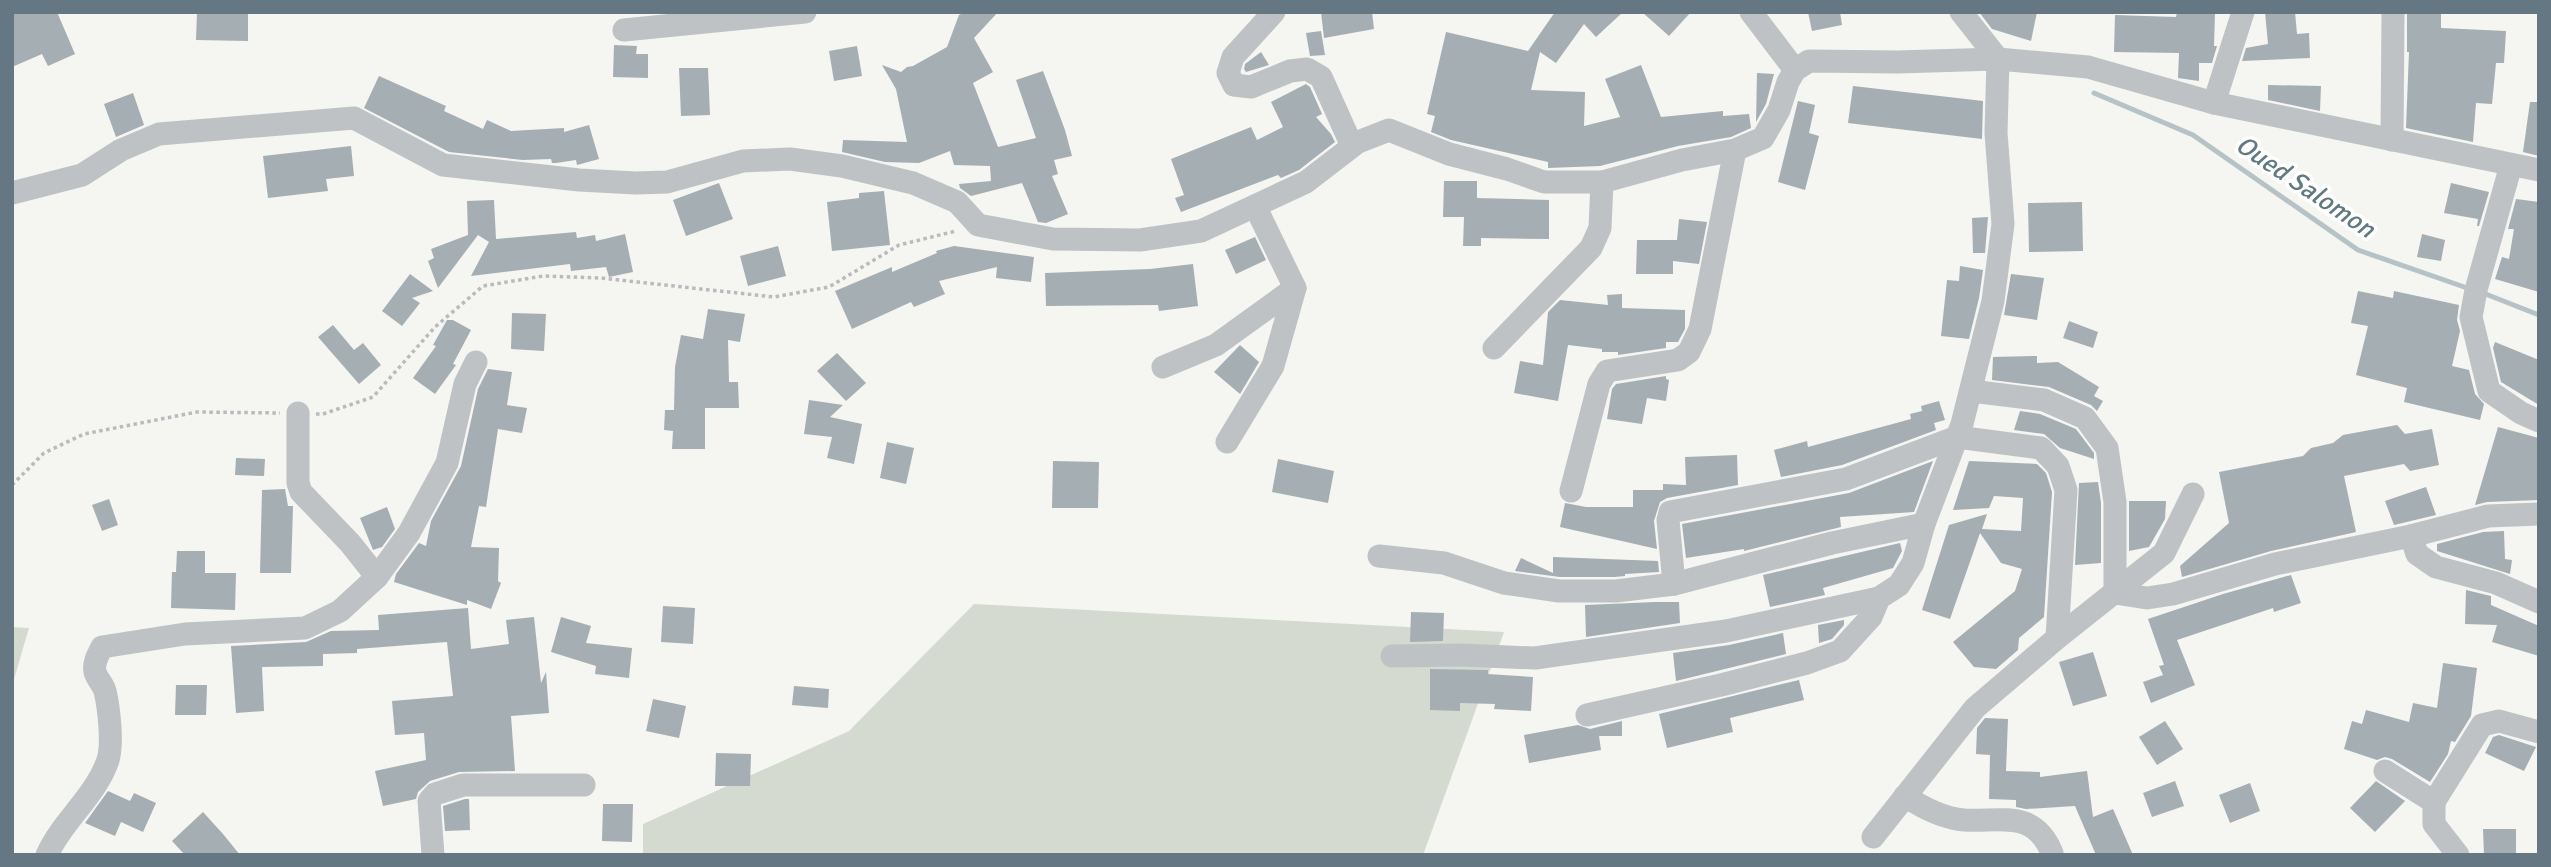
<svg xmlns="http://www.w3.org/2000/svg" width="2551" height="867" viewBox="0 0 2551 867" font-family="Signika,sans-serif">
<rect width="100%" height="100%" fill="#f5f5f1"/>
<g fill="#d5dad1">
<polygon points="974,604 1504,632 1423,855 643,855 643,824 849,731"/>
<polygon points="12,627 29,628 12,686"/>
</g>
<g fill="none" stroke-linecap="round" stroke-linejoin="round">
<g stroke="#b5c3c6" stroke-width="5">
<polyline points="2094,93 2193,135 2358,250 2470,289"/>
<polyline points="2483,293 2539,315"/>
</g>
</g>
<g fill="#a5aeb3">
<polygon points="12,12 57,12 75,54 48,66 42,54 12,67"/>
<polygon points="197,12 248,12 248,41 196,40"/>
<polygon points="965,12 998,12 974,38 993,72 973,83 998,147 1036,138 1016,80 1043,71 1065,130 1072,156 1054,160 1058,174 1052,176 1068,214 1046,223 1038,222 1022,183 971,196 960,188 959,184 991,181 990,166 954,165 950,151 919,163 885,162 842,152 843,140 907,142 896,89 882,65 901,72 907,67 913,66 947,47 959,15"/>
<polygon points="1321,12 1372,12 1374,29 1324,38"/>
<polygon points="1555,12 1623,12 1596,37 1584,24 1556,63 1540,52 1531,90 1585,92 1584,126 1620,117 1605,79 1641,65 1661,117 1723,111 1723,116 1749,114 1751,128 1731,137 1678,146 1600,166 1548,168 1548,162 1451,140 1431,132 1435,116 1427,114 1446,32 1528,51"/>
<polygon points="1642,12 1691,12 1669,36"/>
<polygon points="1808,12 1840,12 1842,25 1812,31"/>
<polygon points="1979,12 2037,12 2031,41 1992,29"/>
<polygon points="2177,12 2215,12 2214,46 2217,46 2212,63 2199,63 2199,81 2178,78 2179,53 2114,52 2115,15 2176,17"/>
<polygon points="2265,12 2295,12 2297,34 2309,33 2310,58 2242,61 2246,48 2268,44"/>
<polygon points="2407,12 2441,12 2441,28 2506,31 2504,63 2496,63 2492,104 2476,103 2473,142 2406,128 2409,52 2407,52"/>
<polygon points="1321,31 1325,55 1310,56 1306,33"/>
<polygon points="614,45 637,46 636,54 648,54 648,78 613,77"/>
<polygon points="857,46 862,76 834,81 829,51"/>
<polygon points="1261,52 1269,65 1246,72 1244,69 1245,64"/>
<polygon points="679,68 708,68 710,115 681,116"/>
<polygon points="1757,73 1774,74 1766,104 1756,122"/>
<polygon points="379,76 446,106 444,111 483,129 487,120 511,131 564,128 564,132 589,125 599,159 577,165 576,160 556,163 552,163 551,159 523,160 449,152 364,108"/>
<polygon points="1306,84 1310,87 1322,114 1316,117 1331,134 1335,142 1299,170 1281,178 1278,175 1181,212 1175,198 1184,195 1171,159 1251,127 1257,140 1283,127 1271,102"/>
<polygon points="2268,85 2321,86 2320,111 2268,100"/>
<polygon points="1853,86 1983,101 1982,139 1848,123"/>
<polygon points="133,93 144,125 116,137 104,104"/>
<polygon points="1798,101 1815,105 1809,133 1819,136 1805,190 1778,182"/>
<polygon points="2530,102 2539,102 2539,156 2523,152"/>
<polygon points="351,146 354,176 326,179 328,191 268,198 263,156"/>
<polygon points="1444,181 1477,181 1477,198 1549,200 1549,239 1481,238 1481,246 1463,246 1464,217 1443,217"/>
<polygon points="719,183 733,219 686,236 673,200"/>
<polygon points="2451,183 2489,192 2479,226 2477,226 2478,219 2444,213"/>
<polygon points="884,191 890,245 832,251 827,202 859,198 859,193"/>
<polygon points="2516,199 2539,202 2539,292 2495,279 2502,257 2509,259 2514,229 2508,229"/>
<polygon points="494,200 496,239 576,232 577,238 595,235 596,241 625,234 633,272 609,277 606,267 571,271 570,264 471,276 489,242 478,235 438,288 428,261 434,258 431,249 468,235 467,201"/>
<polygon points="2082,202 2083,251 2029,252 2028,203"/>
<polygon points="1988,217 1985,253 1973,253 1972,218"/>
<polygon points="1679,219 1707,222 1699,264 1673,261 1673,274 1636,274 1637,240 1677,240"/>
<polygon points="2422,234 2445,240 2441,261 2417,257"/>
<polygon points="1255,237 1266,260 1236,274 1225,250"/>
<polygon points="778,246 786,276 748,286 740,256"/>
<polygon points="954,246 1034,257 1031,282 996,278 997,267 939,281 945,294 914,307 911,302 852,329 835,291 892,267 892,272 937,253 936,251"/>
<polygon points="1193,264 1198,306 1159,311 1158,305 1046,306 1045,273 1150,269"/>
<polygon points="1960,266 1983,270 1979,298 1969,339 1941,336 1947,280 1959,281"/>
<polygon points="410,274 433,291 412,298 420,303 402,326 382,311"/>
<polygon points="2011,274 2044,278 2037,320 2004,315"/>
<polygon points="2358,291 2393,298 2394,291 2459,305 2457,320 2460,331 2452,366 2469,370 2475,394 2484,404 2480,420 2404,402 2407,388 2356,375 2368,326 2351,323"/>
<polygon points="1622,294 1622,308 1685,310 1685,329 1678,342 1666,342 1666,348 1618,355 1618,352 1602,352 1602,349 1568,345 1558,401 1514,393 1520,361 1543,365 1548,312 1560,300 1608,305 1607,295"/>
<polygon points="708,309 745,314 740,342 728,340 729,382 738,382 739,408 705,408 705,449 672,449 673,431 664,430 665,410 674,410 675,367 681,335 703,339"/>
<polygon points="512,313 546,314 544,351 511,349"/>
<polygon points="447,320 453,320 471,330 453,364 456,365 435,394 413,378 436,346 433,345"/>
<polygon points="2069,321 2098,332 2093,348 2063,338"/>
<polygon points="333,325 354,350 363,343 381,365 359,384 318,337"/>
<polygon points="2495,342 2539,360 2539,405 2501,382 2493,348"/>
<polygon points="1240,345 1259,362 1240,394 1214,372"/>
<polygon points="837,353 866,383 846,401 817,371"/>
<polygon points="2037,356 2037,363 2058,362 2099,387 2094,396 2103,401 2097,411 2091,405 2049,387 1992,380 1993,357"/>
<polygon points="488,369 512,372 507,405 527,408 522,433 498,429 486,507 479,506 471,547 499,548 498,581 501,583 491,609 467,600 467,605 394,582 396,574 419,543 426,546 431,521 461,466 478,389"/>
<polygon points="1666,376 1666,379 1669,380 1666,401 1647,398 1642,424 1607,419 1612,389 1616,384"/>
<polygon points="809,400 843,405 830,417 862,424 854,464 827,458 832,437 804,434"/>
<polygon points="1939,401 1945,420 1934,423 1936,430 1842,465 1781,477 1774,450 1807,441 1808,447 1911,419 1910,414 1922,411 1921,406"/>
<polygon points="2020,411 2040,414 2076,429 2094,453 2094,459 2060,448 2044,434 2014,430"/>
<polygon points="2397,425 2405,434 2432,429 2439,465 2410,471 2404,464 2344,476 2356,532 2271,551 2182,577 2180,566 2229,523 2219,472 2303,456 2311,448 2333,443 2343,435"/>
<polygon points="2498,427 2539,438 2539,500 2487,502 2475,505"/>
<polygon points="887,442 914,448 906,484 880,478"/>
<polygon points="1737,455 1738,485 1667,498 1660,502 1654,521 1657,549 1560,527 1565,503 1586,507 1633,507 1633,490 1663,490 1663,484 1686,485 1685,457"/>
<polygon points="236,458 265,459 264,476 235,475"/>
<polygon points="1278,459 1334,471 1328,503 1272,492"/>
<polygon points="1053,461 1099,462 1098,508 1052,508"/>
<polygon points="1933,461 1914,512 1840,517 1841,527 1744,551 1744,549 1686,558 1682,524 1849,493"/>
<polygon points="1969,461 2037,464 2046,473 2052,492 2044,617 2019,638 2018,650 1996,669 1974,667 1953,642 2015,591 2022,569 2001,563 1980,533 1950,619 1922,610 1949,525 1987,514 1982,529 2021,531 2023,498 1994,496 1989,508 1953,510"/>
<polygon points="2098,482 2101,503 2101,563 2075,565 2079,483"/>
<polygon points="2426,487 2436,515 2394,525 2385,501"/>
<polygon points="285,489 288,506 293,506 291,573 260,573 262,490"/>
<polygon points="109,499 118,525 102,531 92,505"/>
<polygon points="2129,501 2166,501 2165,519 2149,547 2129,551"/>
<polygon points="387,507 395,529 382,547 373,550 360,518"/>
<polygon points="2504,531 2505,559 2512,560 2510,574 2437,551 2437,544 2483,532"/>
<polygon points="1900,543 1902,551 1893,568 1823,588 1825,595 1770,607 1763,575"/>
<polygon points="177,551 205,551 205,573 236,573 235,610 171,608 172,572 176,572"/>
<polygon points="1553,557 1658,561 1659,572 1625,574 1625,576 1615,577 1560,577 1515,571 1521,558 1553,573"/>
<polygon points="2291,575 2301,603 2274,612 2273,608 2177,640 2195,685 2151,703 2143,682 2163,675 2159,666 2164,665 2148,619 2223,594"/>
<polygon points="2466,590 2491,596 2491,605 2539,626 2539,656 2492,642 2497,625 2465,624"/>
<polygon points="1655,602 1679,602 1680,623 1586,637 1585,605"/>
<polygon points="663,606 695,608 693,644 661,642"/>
<polygon points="468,608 471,649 509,644 506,620 534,617 541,683 546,672 549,713 511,716 515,771 459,772 430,781 418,792 416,799 383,806 375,771 426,760 424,733 395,735 392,701 453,696 447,642 357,649 357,653 323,654 323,666 262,667 264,711 236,713 231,646 306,642 331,631 379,630 378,615"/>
<polygon points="1411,612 1444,613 1443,641 1410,642"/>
<polygon points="561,617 591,626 586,643 632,648 629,678 595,674 596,666 551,652"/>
<polygon points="1844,620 1844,625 1832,639 1819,643 1818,625"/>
<polygon points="1783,633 1786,654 1676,681 1673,653 1729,645"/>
<polygon points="2093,652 2107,696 2073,706 2059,662"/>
<polygon points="2443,663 2477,668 2471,716 2455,742 2451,741 2448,754 2430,782 2392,759 2385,757 2377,760 2344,749 2352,721 2362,724 2366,710 2409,722 2413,703 2437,708"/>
<polygon points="1430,669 1488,670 1488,674 1533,677 1531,711 1494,709 1495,704 1460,703 1460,711 1430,710"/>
<polygon points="1799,680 1804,700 1730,718 1733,732 1667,748 1659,714"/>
<polygon points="176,685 207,685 206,715 175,715"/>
<polygon points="794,686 829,689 828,708 792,705"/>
<polygon points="653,699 686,706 679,738 646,731"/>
<polygon points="1985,718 2008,719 2006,771 2040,772 2040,777 2087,771 2093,817 2113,809 2133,855 2096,855 2075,806 2026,809 2016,807 2016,800 1989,799 1990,755 1976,754 1977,728"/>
<polygon points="1622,721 1622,736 1599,736 1601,750 1529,763 1524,735 1578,725 1590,729"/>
<polygon points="2165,721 2183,749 2157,765 2139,737"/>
<polygon points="2499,735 2536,747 2524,771 2485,753 2493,737"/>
<polygon points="716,753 751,754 750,786 715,786"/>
<polygon points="2175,781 2184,806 2152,817 2143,793"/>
<polygon points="2376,781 2405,801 2375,832 2350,808"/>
<polygon points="2250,783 2260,811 2230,823 2219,795"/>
<polygon points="108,791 130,801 134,793 156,803 143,832 121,822 115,836 85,823"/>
<polygon points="465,799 469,799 470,830 445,831 443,806"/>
<polygon points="603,804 633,804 632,842 602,841"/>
<polygon points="203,812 223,834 240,855 185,855 172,841"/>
<polygon points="2483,829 2516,829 2516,855 2484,855"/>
</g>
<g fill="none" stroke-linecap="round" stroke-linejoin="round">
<g stroke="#b8bbbd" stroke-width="3.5" stroke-dasharray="3.5 3.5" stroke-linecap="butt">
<polyline points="316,414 323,414 373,397 435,327 483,286 543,276 601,278 774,297 829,287 899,245 956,231"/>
<polyline points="12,485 44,453 84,434 197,412 280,413"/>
</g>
<g stroke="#bec2c5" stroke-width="23">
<polyline points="1274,12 1233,57 1228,73 1234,85 1251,87 1290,71 1307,69 1321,77 1352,146"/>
<polyline points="1751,12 1795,70"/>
<polyline points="624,30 805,12"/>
<polyline points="2214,103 2243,12"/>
<polyline points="2392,140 2393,12"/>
<polyline points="2511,165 2476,290 2471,317 2489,391 2521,413 2539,421"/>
<polyline points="12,193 82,175 121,150 159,134 354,118 443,165 579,180 636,183 667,182 743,161 790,159 842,166 913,183 957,202 978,225 1053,239 1140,240 1201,231 1306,182 1358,142 1389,130 1449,154 1507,169 1544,182 1602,182 1682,160 1735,150 1763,138 1779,110 1788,82 1795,70 1809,61 1897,62 1998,59 2088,67 2214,103 2539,170"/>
<polyline points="1494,348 1591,248 1600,228 1602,182"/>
<polyline points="1163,367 1216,345 1295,288"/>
<polyline points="1971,391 2044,400 2085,418 2107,448 2115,502 2115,593 2147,598 2173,594 2275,564 2411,536 2488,516 2539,514"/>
<polyline points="298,413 298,483 301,492 350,543 377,577"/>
<polyline points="1227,442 1273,366 1295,288 1255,206"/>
<polyline points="1571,491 1599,384 1607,371 1678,360 1689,352 1700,329 1735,150"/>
<polyline points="2411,536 2417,554 2436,567 2496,583 2539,602"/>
<polyline points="1379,556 1444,563 1504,583 1559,591 1616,591 1674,584 1832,543 1924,524"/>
<polyline points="1674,584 1668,520 1670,512 1846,479 1957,437 2041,448 2058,466 2066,490 2057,638"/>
<polyline points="1392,656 1460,655 1535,658 1726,631 1879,598"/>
<polyline points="1587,715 1721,685 1807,663 1840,651 1871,617 1879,598 1899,585 1913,563 1924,524 1962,424 1993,301 2003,224 1996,133 1998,59 1961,12"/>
<polyline points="2385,771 2434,802 2434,824 2458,855"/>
<path d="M 1905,796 C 1923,808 1942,818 1964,820 C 2002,822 2034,809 2052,853"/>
<polyline points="2434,802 2482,725 2499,721 2539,732"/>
<polyline points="1873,837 1975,708 2057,638 2164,553 2193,494"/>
<path d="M 47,855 C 62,821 96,796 108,760 C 113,744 109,708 105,691 C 103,684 97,679 95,672 C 93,663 98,655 102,647 L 185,634 L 305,628 L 340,611 L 377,577 L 409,533 L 447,463 L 465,384 L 476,362"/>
<polyline points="433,855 429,801 435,794 463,785 584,785"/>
</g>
</g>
<g text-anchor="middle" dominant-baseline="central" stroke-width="7" stroke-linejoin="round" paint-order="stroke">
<g font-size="26" font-style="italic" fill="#607a7f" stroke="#fff">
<text transform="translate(2305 187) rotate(34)">Oued Salomon</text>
</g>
</g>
<rect width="2551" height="867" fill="none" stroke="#647782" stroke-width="28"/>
</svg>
